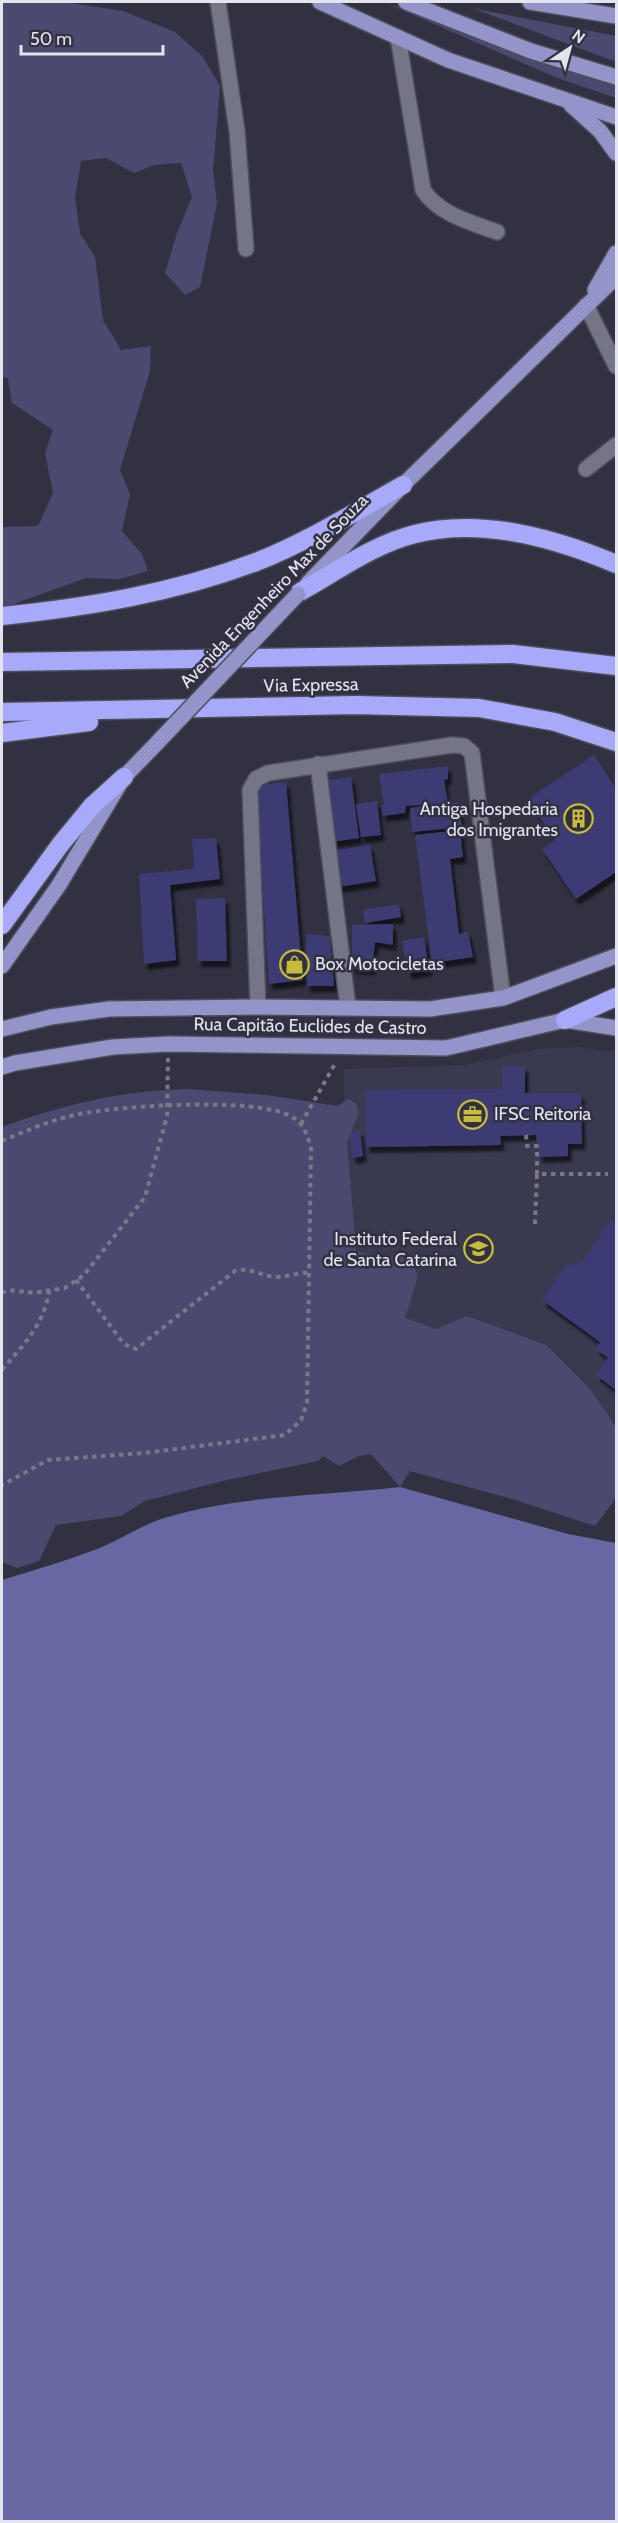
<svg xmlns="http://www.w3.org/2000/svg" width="618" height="2523" viewBox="0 0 618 2523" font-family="Cabin,sans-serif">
<defs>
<filter id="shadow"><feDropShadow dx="3.5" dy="6" stdDeviation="1.5" flood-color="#0009"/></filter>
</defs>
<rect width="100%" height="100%" fill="#313141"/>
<polygon fill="#393a4f" points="577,1047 616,1052 616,1499 559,1488 344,1434 344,1069 465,1065 539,1049"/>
<g fill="#4a4a70">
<polygon points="6,2 64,2 123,11 175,32 203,57 220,86 213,171 217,203 200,287 185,295 165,273 177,233 192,197 181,163 154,165 134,173 106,158 81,161 75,198 80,233 95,257 103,320 121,350 151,346 150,371 120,470 130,494 122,531 142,554 148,571 120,579 86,578 2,608 2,527 38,526 53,493 45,453 53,430 12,403 8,379 2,376 2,3"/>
<polygon points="384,2 520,54 616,79 616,98 555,77"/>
<polygon points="472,8 616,36 616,62"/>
<path d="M 187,1089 L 267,1095 L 337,1106 L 349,1099 L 357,1105 L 358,1115 L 347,1142 L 356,1251 L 382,1257 L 410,1256 L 418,1276 L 405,1318 L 436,1329 L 467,1316 L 546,1345 L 590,1389 L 616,1427 L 616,1498 L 595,1526 L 512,1499 L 410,1471 L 400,1487 L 371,1454 L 359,1456 L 339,1466 L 323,1456 L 318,1461 L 227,1480 L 145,1501 L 121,1516 L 56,1525 L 39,1561 L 17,1568 L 2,1562 L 2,1127 C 65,1104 119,1091 187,1089 Z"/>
</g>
<path fill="#6767a3" d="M 400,1487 L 568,1534 L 616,1543 L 616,2521 L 2,2521 L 2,1580 C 34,1570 66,1561 97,1549 C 120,1540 140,1526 164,1518 C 240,1495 321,1496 400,1487 Z"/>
<g fill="#3d3b73" filter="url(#shadow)">
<polygon points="594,755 616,788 616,872 576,899 542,849 555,840 528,799"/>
<polygon points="448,766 448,779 444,780 448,803 458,802 462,827 412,832 410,808 443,803 406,806 405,813 383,816 381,805 384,805 379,774"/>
<polygon points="351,777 359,838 331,842 322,781"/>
<polygon points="286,782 303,980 269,984 256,785"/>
<polygon points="377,801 381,835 361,837 356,804"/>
<polygon points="460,830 463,857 450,859 459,934 468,932 473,957 432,963 415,835"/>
<polygon points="216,838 220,879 170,885 176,960 144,964 139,874 194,869 192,839"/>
<polygon points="370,845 376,881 338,887 332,851"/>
<polygon points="225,898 227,961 198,961 196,899"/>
<polygon points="399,904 401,917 365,923 363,910"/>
<polygon points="393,924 393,945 375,942 372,969 352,968 352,925"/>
<polygon points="306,934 330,936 334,986 307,986"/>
<polygon points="424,937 429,970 408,973 402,941"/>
<polygon points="502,1066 525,1066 525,1093 581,1093 582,1144 568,1144 568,1156 539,1157 536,1135 500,1136 501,1145 366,1147 365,1090 503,1089"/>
<polygon points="360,1130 363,1156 355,1158 352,1157 350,1133"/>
<polygon points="610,1221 616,1224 616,1390 596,1375 608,1358 596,1349 600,1342 542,1300 566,1265 582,1263"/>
</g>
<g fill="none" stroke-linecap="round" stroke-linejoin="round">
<defs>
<g id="minor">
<polyline points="218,2 237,131 246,249"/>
<path d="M 398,37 L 423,190 C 440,215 470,222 497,232"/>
<polyline points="586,305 616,366"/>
<polyline points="586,469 616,445"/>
<polyline points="318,764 348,1007"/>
<polyline points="258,1007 250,790 256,779 268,773 452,745 464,746 472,753 503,998"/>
</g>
<g id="major">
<polyline points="320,2 448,60 616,117"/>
<polyline points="406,2 531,51 616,77"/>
<polyline points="530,2 616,16"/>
<polyline points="571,105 600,131 616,153"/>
<polyline points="595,290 616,253"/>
<polyline points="308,583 403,485 616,277"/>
<polyline points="2,966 59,885 124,777 157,743"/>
<polyline points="2,1029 51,1017 109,1009 258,1007 430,1009 503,998 616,956"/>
<polyline points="2,1067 15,1063 113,1047 168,1044 446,1048 565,1020 616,1028"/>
</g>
<g id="highway">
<path d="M 300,592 C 336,572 374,544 415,534 C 481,517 555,538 616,564"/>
<path d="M 2,616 C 89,607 174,593 256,562 C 307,542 355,512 403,485"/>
<polyline points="2,662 513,654 616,666"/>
<polyline points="2,712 356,705 479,708 555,722 616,742"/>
<polyline points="2,733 89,722"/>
<polyline points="2,925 60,845 92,806 124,777"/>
<polyline points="565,1020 616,997"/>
</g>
</defs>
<use href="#minor" stroke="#4e4e5b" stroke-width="18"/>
<use href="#major" stroke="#4e4e5b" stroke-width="18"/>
<use href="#highway" stroke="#4e4e5b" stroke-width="21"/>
<g stroke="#787886" stroke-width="4" stroke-dasharray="4.5 4.5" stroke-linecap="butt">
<polyline points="301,1124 336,1062"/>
<polyline points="526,1135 527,1146 537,1146 537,1174 608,1174"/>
<path d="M 2,1141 C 23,1132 44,1123 66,1117 C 107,1106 260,1095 294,1118 C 305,1126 308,1137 311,1149 L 307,1403 L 301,1420 L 285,1435 L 144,1453 L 48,1460 L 2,1485"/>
<polyline points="535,1224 537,1174"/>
<path d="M 76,1280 L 124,1344 L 136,1349 L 235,1271 C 250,1266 262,1277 277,1277 C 289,1277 298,1272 310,1273"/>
<polyline points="2,1293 8,1290 34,1293 65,1288 84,1275 145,1197 167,1116 168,1058"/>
<path d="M 2,1370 C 23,1345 44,1325 49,1291"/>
</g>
<use href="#minor" stroke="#747586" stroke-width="15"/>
<use href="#major" stroke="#9394ca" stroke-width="15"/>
<use href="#highway" stroke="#a8a9f8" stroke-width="18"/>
<defs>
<polyline id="major-bridge" points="157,743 298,594"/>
</defs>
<use href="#major-bridge" stroke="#4e4e5b" stroke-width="18" stroke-linecap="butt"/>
<use href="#major-bridge" stroke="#9394ca" stroke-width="15"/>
</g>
<defs>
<symbol id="building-ring" viewBox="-11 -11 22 22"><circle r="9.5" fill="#313141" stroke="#c8bb3b" stroke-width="1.5"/><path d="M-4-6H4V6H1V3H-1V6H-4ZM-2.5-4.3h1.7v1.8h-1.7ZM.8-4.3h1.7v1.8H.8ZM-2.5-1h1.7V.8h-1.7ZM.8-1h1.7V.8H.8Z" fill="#c8bb3b"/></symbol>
<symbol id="shop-ring" viewBox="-11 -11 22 22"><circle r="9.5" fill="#313141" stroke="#c8bb3b" stroke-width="1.5"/><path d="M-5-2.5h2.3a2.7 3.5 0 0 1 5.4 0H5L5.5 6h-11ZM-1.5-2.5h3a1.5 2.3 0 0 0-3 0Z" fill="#c8bb3b"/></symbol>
<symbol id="office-ring" viewBox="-11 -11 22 22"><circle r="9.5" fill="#313141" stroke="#c8bb3b" stroke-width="1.5"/><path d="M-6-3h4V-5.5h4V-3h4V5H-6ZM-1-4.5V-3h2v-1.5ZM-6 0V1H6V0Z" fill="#c8bb3b"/></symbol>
<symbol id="university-ring" viewBox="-11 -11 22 22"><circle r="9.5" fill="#313141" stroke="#c8bb3b" stroke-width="1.5"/><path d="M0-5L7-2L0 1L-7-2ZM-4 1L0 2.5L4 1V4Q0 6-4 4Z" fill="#c8bb3b"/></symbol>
</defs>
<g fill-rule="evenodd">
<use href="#building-ring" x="562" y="802" width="33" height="33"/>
<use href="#shop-ring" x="278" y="948" width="33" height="33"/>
<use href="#office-ring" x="456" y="1098" width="33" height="33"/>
<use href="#university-ring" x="462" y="1232" width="33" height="33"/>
</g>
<g text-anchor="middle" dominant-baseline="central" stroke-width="5" stroke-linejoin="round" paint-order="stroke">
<g font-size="18" fill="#e3e4ee" stroke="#313141">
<text transform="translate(274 591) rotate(-46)">Avenida Engenheiro Max de Souza</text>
<text transform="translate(311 685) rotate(-1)">Via Expressa</text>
<text transform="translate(310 1026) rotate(1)">Rua Capitão Euclides de Castro</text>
</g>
<g font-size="18" fill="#e3e4ee" stroke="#313141" text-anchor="end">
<text x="558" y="809">Antiga Hospedaria<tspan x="558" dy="21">dos Imigrantes</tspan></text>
<text x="315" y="964" text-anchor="start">Box Motocicletas</text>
<text x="494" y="1114" text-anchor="start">IFSC Reitoria</text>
<text x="457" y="1239">Instituto Federal<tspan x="457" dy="21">de Santa Catarina</tspan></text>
</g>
</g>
<rect width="618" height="2523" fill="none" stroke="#e3e4ee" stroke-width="6"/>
<g transform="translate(570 48) rotate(36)" stroke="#313141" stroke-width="4.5" paint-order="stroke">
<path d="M0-4.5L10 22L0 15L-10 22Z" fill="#e3e4ee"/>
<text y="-9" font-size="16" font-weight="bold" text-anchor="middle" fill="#e3e4ee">N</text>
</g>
<path d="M21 45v9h142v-9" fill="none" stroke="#e3e4ee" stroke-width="3"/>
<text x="30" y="45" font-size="18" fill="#e3e4ee" stroke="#313141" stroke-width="4.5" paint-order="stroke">50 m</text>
</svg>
